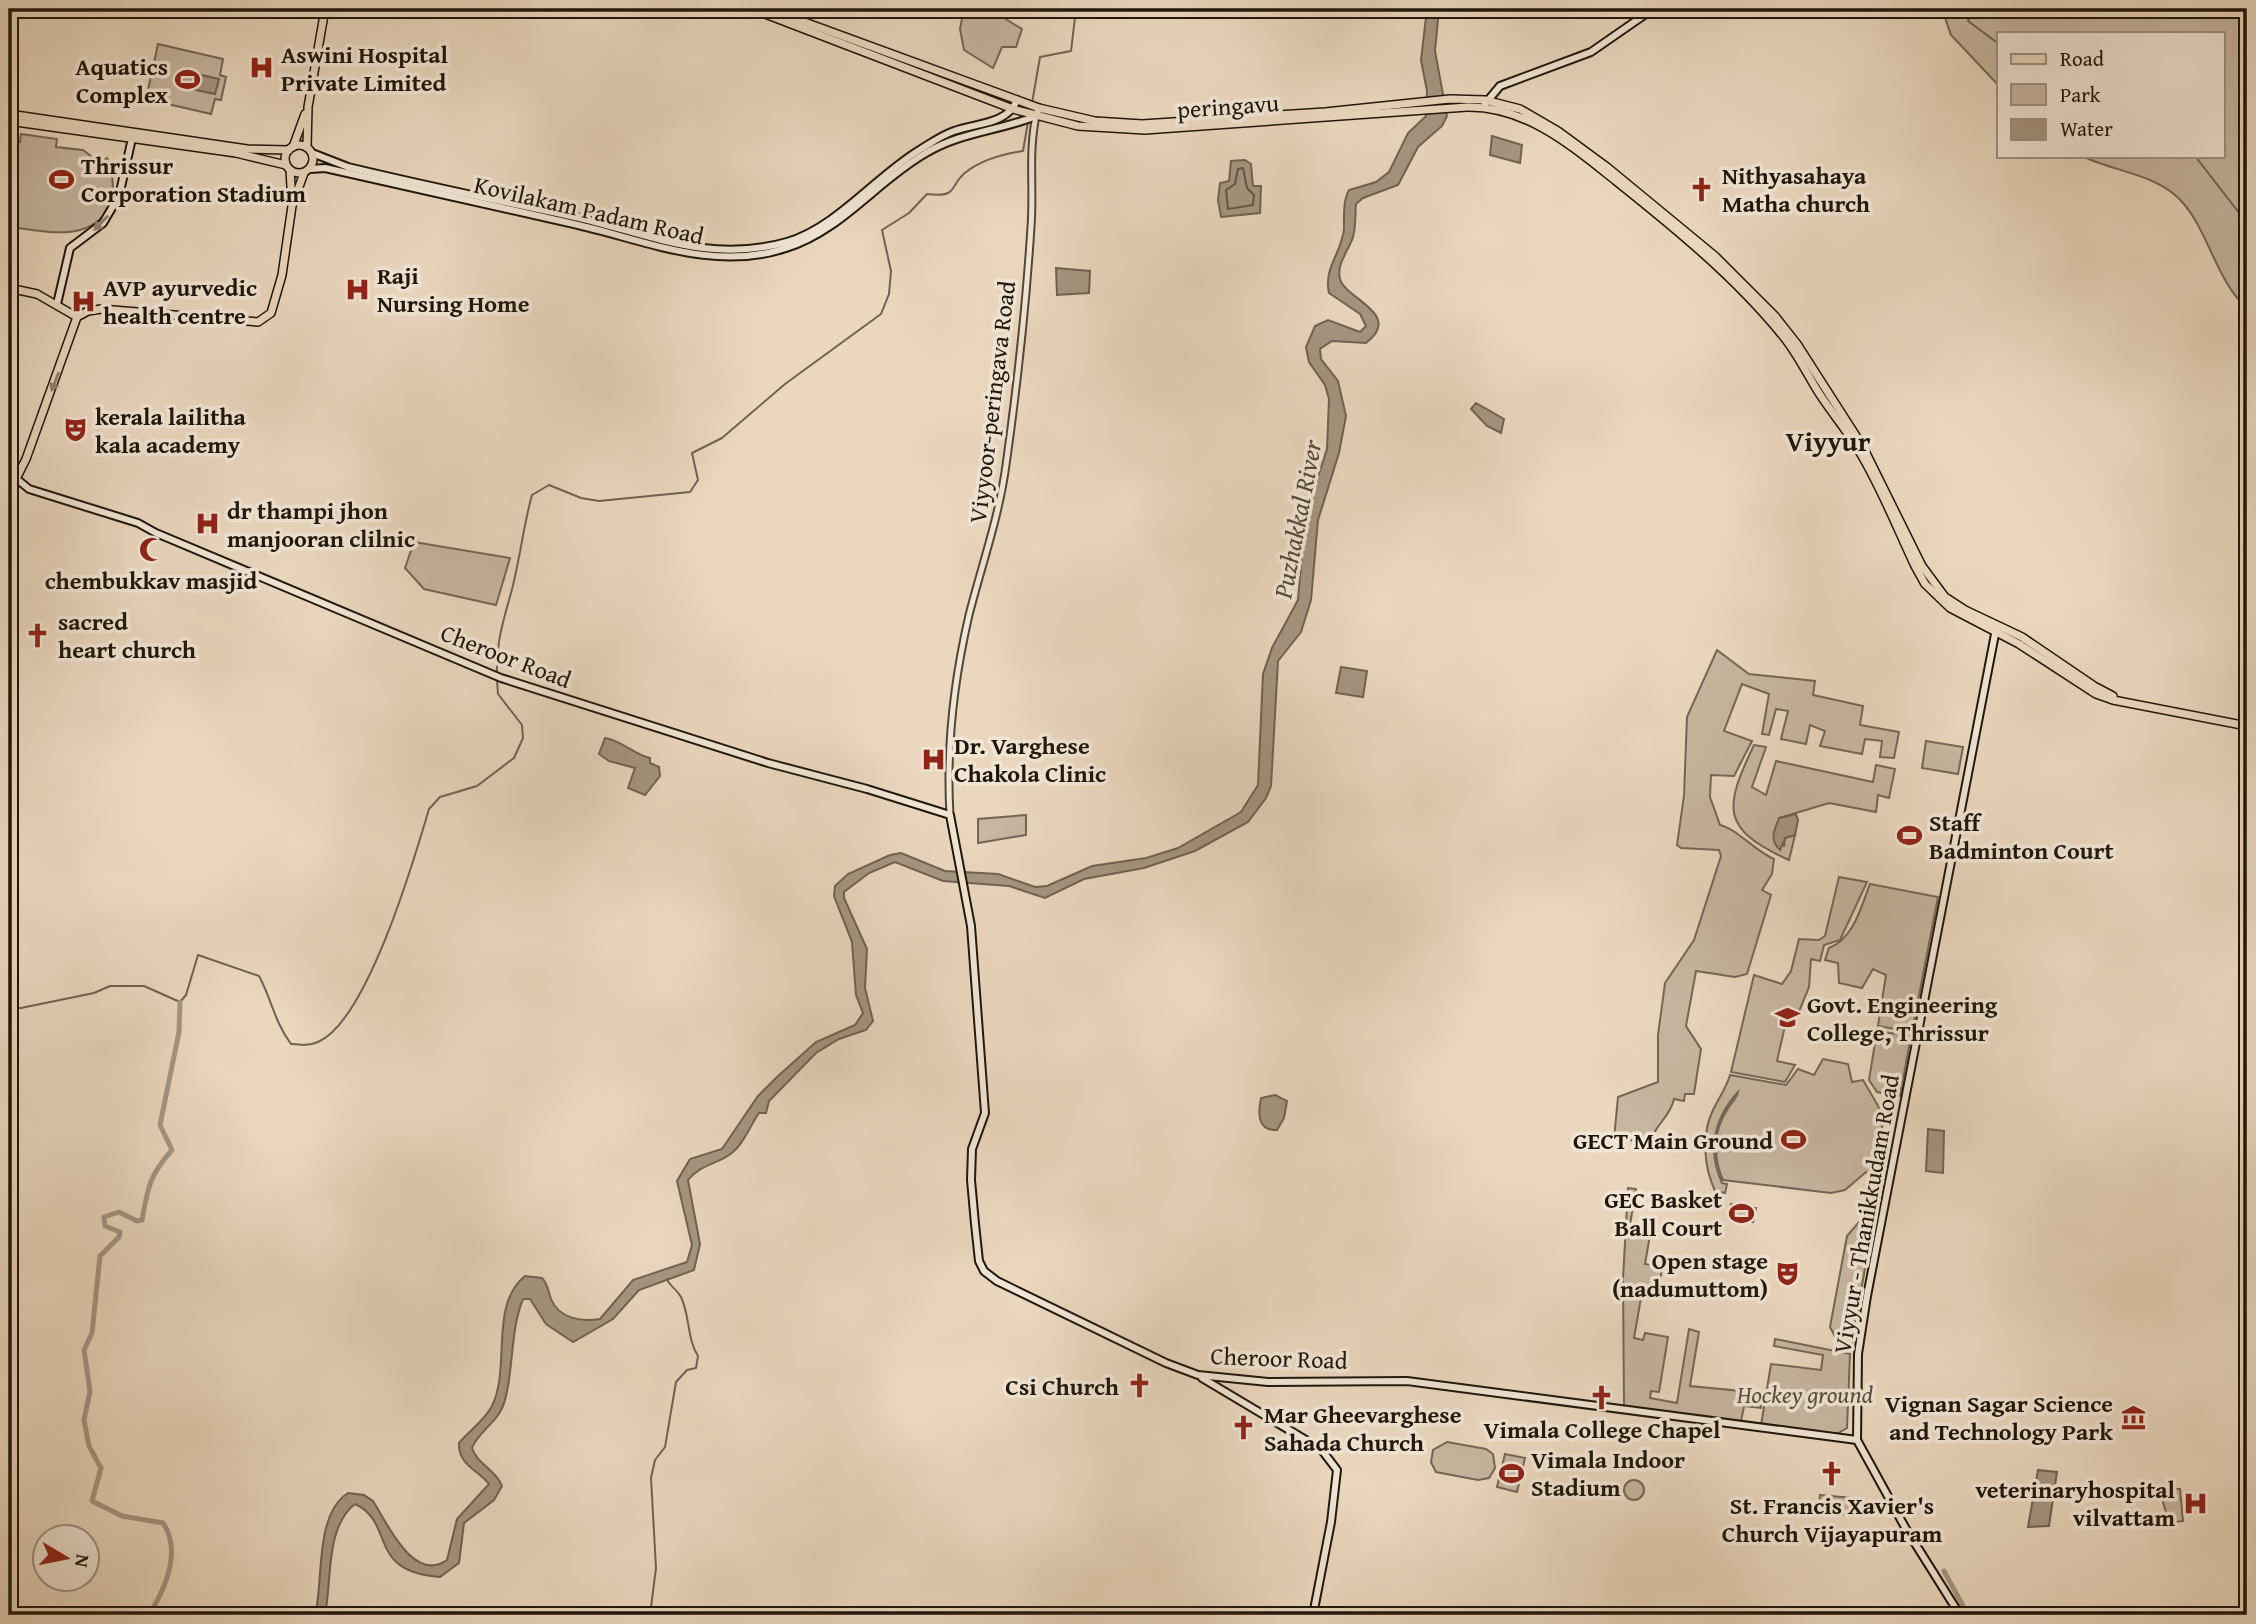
<svg xmlns="http://www.w3.org/2000/svg" width="2256" height="1624" viewBox="0 0 2256 1624" font-family="'Gentium Book Plus',serif">
<rect width="100%" height="100%" fill="#ead7be"/>
<filter id="stains"><feTurbulence type="fractalNoise" baseFrequency=".00286" numOctaves="4"/><feColorMatrix values="0 0 0 0 .2 0 0 0 0 .09 0 0 0 0 .02 0 0 0 .5 -.17"/></filter>
<radialGradient id="worn" r=".72"><stop offset=".6" stop-color="#630" stop-opacity="0"/><stop offset="1" stop-color="#630" stop-opacity=".3"/></radialGradient>
<g fill="#c7b6a0" stroke="#736656" stroke-width="2">
<polygon points="964,9 989,9 1022,29 1016,47 1002,47 993,68 964,50 960,29"/>
<path d="M 1942,9 L 2247,9 L 2247,308 C 2218,284 2208,231 2183,203 C 2159,174 2114,172 2082,156 L 2223,156 L 2223,33 L 1999,33 L 1999,86 L 1951,35 Z"/>
<polygon points="158,44 223,59 220,75 226,77 221,100 215,99 211,114 146,99"/>
<path d="M 21,134 L 57,139 L 56,147 L 83,150 L 100,163 L 107,158 C 118,186 115,220 80,230 C 59,236 31,229 9,227 L 9,140 L 20,142 Z"/>
<polygon points="414,542 510,558 496,605 424,589 405,568"/>
<path d="M 1717,650 L 1749,674 L 1815,681 L 1813,695 L 1863,706 L 1860,725 L 1899,732 L 1894,758 L 1880,757 L 1882,741 L 1865,739 L 1862,754 L 1820,746 L 1825,731 L 1810,725 L 1806,744 L 1781,739 L 1788,711 L 1776,709 L 1769,735 L 1762,734 L 1769,694 L 1742,684 L 1724,731 L 1752,741 L 1734,776 L 1711,775 L 1710,797 L 1720,825 C 1737,829 1755,851 1774,859 L 1772,874 L 1762,890 L 1771,895 L 1747,974 L 1735,977 L 1696,971 L 1686,1026 L 1701,1049 L 1694,1094 L 1685,1094 L 1684,1101 L 1674,1099 C 1670,1118 1654,1125 1651,1142 L 1614,1139 L 1618,1097 L 1658,1082 L 1658,1035 L 1665,983 L 1694,940 L 1721,856 L 1719,850 L 1681,848 L 1677,845 L 1684,796 L 1687,717 Z"/>
<polygon points="1926,741 1963,747 1958,774 1922,768"/>
<path d="M 1754,745 L 1766,747 L 1752,787 L 1766,795 L 1776,761 L 1873,782 L 1876,765 L 1895,769 L 1889,798 L 1878,795 L 1876,812 L 1829,803 L 1779,818 L 1784,847 L 1785,838 L 1795,835 L 1789,860 C 1720,829 1724,808 1754,745 Z"/>
<polygon points="1026,815 1026,835 978,843 978,819"/>
<polygon points="1839,877 1867,882 1840,940 1824,945 1820,961 1811,959 1809,987 1798,1014 1788,1013 1777,1061 1795,1065 1785,1082 1731,1072 1754,975 1782,984 1791,971 1799,939 1819,940 1825,936"/>
<path d="M 1870,884 L 1938,897 L 1912,1032 L 1878,1026 L 1886,975 L 1873,969 L 1862,988 L 1839,983 L 1838,963 L 1825,960 L 1829,948 C 1854,938 1861,907 1870,884 Z"/>
<polygon points="1877,1031 1911,1036 1900,1096 1877,1092 1869,1080"/>
<path d="M 1823,1059 L 1848,1064 L 1852,1082 L 1863,1080 L 1884,1116 L 1873,1177 L 1866,1172 L 1845,1190 L 1831,1193 L 1723,1180 C 1713,1158 1713,1131 1727,1110 C 1731,1103 1737,1098 1738,1092 C 1714,1118 1707,1151 1722,1183 L 1727,1184 L 1725,1193 L 1715,1191 C 1704,1167 1701,1135 1713,1110 C 1719,1097 1726,1089 1730,1075 L 1786,1085 L 1798,1069 L 1814,1075 Z"/>
<polygon points="1628,1188 1636,1189 1630,1225 1651,1229 1645,1264 1662,1267 1658,1296 1646,1293 1645,1298 1641,1298 1634,1338 1643,1340 1645,1333 1668,1337 1659,1392 1651,1391 1650,1398 1677,1403 1689,1329 1699,1332 1690,1386 1762,1393 1761,1408 1744,1406 1741,1422 1624,1406 1623,1279"/>
<polygon points="1731,1204 1756,1208 1753,1222 1729,1218"/>
<polygon points="1859,1222 1873,1222 1851,1349 1837,1340 1830,1327 1847,1236"/>
<polygon points="1775,1339 1850,1354 1847,1428 1835,1435 1761,1425 1771,1364 1821,1370 1823,1355 1774,1346"/>
<polygon points="1447,1442 1486,1449 1493,1454 1495,1468 1489,1478 1478,1480 1436,1472 1431,1462 1433,1450"/>
<polygon points="1505,1454 1525,1458 1517,1492 1497,1487"/>
<circle cx="1634" cy="1490" r="10"/>
<polygon points="2159,1488 2180,1489 2183,1521 2169,1523"/>
<polygon points="1820,1495 1852,1498 1850,1515 1818,1512"/>
</g>
<g fill="#a59581" stroke="#6f6252" stroke-width="2">
<path d="M 1427,9 L 1439,9 L 1435,51 L 1447,116 L 1442,126 L 1418,147 L 1398,185 L 1363,198 L 1356,204 C 1355,214 1356,227 1353,237 C 1349,250 1336,264 1340,279 C 1345,299 1404,314 1366,343 L 1332,341 L 1320,349 L 1321,359 L 1338,381 L 1346,416 L 1339,453 L 1318,520 L 1311,600 L 1301,632 L 1278,661 L 1271,786 L 1266,798 L 1248,822 L 1195,851 L 1144,868 L 1084,879 L 1045,898 L 1009,886 L 943,881 L 895,862 L 869,873 L 844,892 L 844,898 L 867,949 L 865,988 L 873,1021 L 866,1030 L 839,1039 L 816,1053 L 769,1101 L 766,1113 L 759,1113 C 748,1129 743,1147 726,1157 C 712,1165 698,1167 688,1180 L 700,1244 L 694,1270 L 639,1290 L 613,1319 L 573,1342 L 546,1324 L 530,1299 L 523,1299 C 510,1331 514,1367 505,1400 C 499,1423 479,1430 472,1448 C 477,1464 496,1470 502,1486 L 494,1500 L 464,1523 L 459,1563 L 440,1577 C 366,1572 396,1523 355,1504 C 325,1527 332,1582 325,1615 L 315,1615 C 324,1581 314,1515 348,1493 L 364,1495 L 373,1501 C 386,1521 413,1584 447,1560 L 457,1519 L 489,1484 C 478,1470 458,1465 459,1443 C 469,1431 484,1421 492,1406 C 511,1367 489,1305 525,1276 L 542,1278 C 548,1284 548,1291 551,1299 C 559,1319 582,1322 600,1319 L 633,1280 L 687,1262 L 692,1245 L 677,1181 L 690,1159 L 722,1149 L 758,1096 L 778,1076 L 816,1042 L 855,1025 L 863,1013 L 856,995 L 852,942 L 834,896 L 835,886 L 848,874 L 890,855 L 901,853 L 945,871 L 998,874 L 1035,887 L 1047,886 L 1092,866 L 1146,858 L 1178,848 L 1241,812 L 1258,785 L 1263,674 L 1272,648 L 1298,600 L 1305,518 L 1327,449 L 1329,399 L 1325,385 L 1309,362 L 1306,347 L 1315,326 L 1328,320 L 1360,332 L 1366,326 L 1360,314 L 1329,293 C 1323,268 1343,251 1344,228 C 1344,216 1343,201 1349,190 L 1376,182 L 1389,172 L 1408,133 L 1426,116 L 1427,91 L 1421,60 Z"/>
<polygon points="180,70 219,79 215,94 177,86"/>
<polygon points="1492,136 1522,145 1520,163 1490,155"/>
<polygon points="1245,160 1251,164 1253,186 1261,186 1260,213 1221,217 1218,200 1220,183 1229,181 1231,161"/>
<polygon points="1056,268 1090,271 1089,293 1057,295"/>
<polygon points="1476,403 1504,419 1501,433 1487,426 1471,409"/>
<polygon points="1341,667 1367,671 1363,697 1336,693"/>
<path d="M 605,738 C 623,741 633,754 650,758 L 650,763 L 659,767 L 660,776 L 645,795 L 628,788 L 635,768 L 609,761 L 599,754 Z"/>
<path d="M 1796,814 L 1798,820 L 1795,835 L 1785,838 L 1780,850 C 1769,839 1774,831 1779,818 Z"/>
<path d="M 1275,1095 L 1287,1101 L 1284,1118 L 1277,1130 C 1257,1131 1258,1113 1261,1098 Z"/>
<polygon points="1928,1129 1944,1131 1943,1173 1926,1171"/>
<polygon points="2038,1470 2057,1472 2049,1526 2028,1527"/>
</g>
<g fill="none" stroke-linecap="round" stroke-linejoin="round">
<polygon stroke="#625646" stroke-width="2" points="1243,168 1247,188 1254,195 1253,205 1228,209 1226,190 1235,184 1238,169"/>
<g stroke="#6f6252" stroke-width="2">
<polyline points="1974,9 1968,21 1999,44"/>
<polyline points="1032,103 1040,57 1071,51 1076,9"/>
<polyline points="2195,156 2247,223"/>
<path d="M 497,674 C 496,644 503,621 511,593 C 520,560 523,527 532,495 L 549,485 L 581,498 L 599,501 L 690,492 L 698,480 L 692,453 L 722,438 L 785,384 L 881,314 L 889,294 L 891,271 L 882,230 L 909,213 L 927,194 C 960,198 948,186 966,172 C 983,159 1003,154 1023,151 L 1028,122"/>
<path d="M 9,1008 L 21,1008 L 94,993 L 110,986 L 144,986 L 180,1002 L 186,995 L 198,955 L 259,976 C 272,1000 274,1021 291,1044 C 301,1045 309,1046 318,1042 C 367,1021 414,860 429,809 L 440,797 L 477,786 L 514,758 L 523,738 L 522,725 L 498,694 L 497,680"/>
<path d="M 650,1615 L 656,1568 L 651,1478 L 655,1460 L 665,1447 L 676,1382 L 687,1370 L 696,1368 L 698,1356 C 687,1339 690,1316 681,1297 C 677,1289 670,1287 667,1279"/>
</g>
<g stroke="#a59581" stroke-width="5">
<polyline points="1944,1571 1968,1615"/>
<path d="M 149,1615 C 165,1589 182,1551 163,1523 L 122,1516 L 92,1501 L 101,1468 L 89,1446 L 84,1420 L 90,1391 L 84,1350 L 92,1333 L 100,1256 L 119,1237 L 120,1232 L 105,1226 L 104,1217 L 119,1212 L 137,1221 L 142,1220 C 148,1187 149,1176 172,1150 L 160,1125 L 179,1032 L 180,1002"/>
</g>
<defs>
<path id="tertiary" d="M 950,815 C 946,748 954,680 969,615 C 982,564 999,517 1006,465 C 1017,387 1026,306 1031,227 C 1034,189 1028,154 1036,116"/>
<g id="secondary">
<polyline points="1485,104 1500,86 1591,52 1653,9"/>
<path d="M 312,153 L 348,167 C 423,185 499,201 575,217 C 649,234 709,264 787,242 C 836,228 877,175 921,149 C 931,143 942,135 954,131 C 975,123 1007,125 1017,100"/>
<path d="M 310,169 L 325,168 C 408,186 491,205 574,224 C 645,240 713,272 786,248 C 841,231 877,181 926,153 C 961,132 999,131 1036,116 L 1039,108"/>
<polyline points="57,304 70,248 103,223 119,196 133,134"/>
<polyline points="18,480 29,489 138,523 156,533 501,678 768,763 867,789 950,815 971,926 985,1113 972,1149 971,1180 975,1224 979,1261 984,1271 997,1281 1166,1363 1198,1375 1268,1382 1407,1381 1857,1440"/>
<polyline points="1202,1378 1321,1449 1337,1470 1331,1522 1313,1615"/>
<polyline points="1960,1615 1906,1529 1857,1440 1858,1354 1867,1296 1996,629"/>
</g>
<g id="primary">
<path d="M 752,9 L 1013,109 L 1078,126 L 1145,130 L 1467,107 C 1526,106 1572,146 1616,181 C 1675,228 1735,277 1783,336 C 1797,353 1806,372 1817,390 C 1830,411 1847,430 1859,451 C 1881,487 1897,528 1915,566 L 1925,584 L 1950,608 L 2019,644 L 2096,694 L 2113,700 L 2247,726"/>
<polyline points="769,9 1039,108 1095,121 1142,124 1325,112 1450,99 1485,100 1520,109 1558,131 1607,167 1715,256 1775,316 1797,344 1863,447 1922,566 1945,597 1965,610 2022,637 2094,686 2113,696"/>
<polyline points="9,114 247,149 289,150"/>
<polyline points="9,121 236,153 286,165"/>
<circle cx="299" cy="159" r="14"/>
<polyline points="293,147 305,114"/>
<polyline points="307,147 308,107 325,9"/>
<polyline points="290,170 292,202"/>
<polyline points="9,288 37,294 77,317"/>
<polyline points="9,493 26,459 77,317 88,311 101,309 258,322 271,313 282,275 292,206 304,173"/>
</g>
</defs>
<use href="#tertiary" stroke="#524638" stroke-width="9"/>
<use href="#secondary" stroke="#1f160b" stroke-width="10"/>
<use href="#primary" stroke="#1f160b" stroke-width="10"/>
<use href="#tertiary" stroke="#f1e5d5" stroke-width="5"/>
<use href="#secondary" stroke="#f1e5d5" stroke-width="6"/>
<use href="#primary" stroke="#ead7be" stroke-width="7"/>
</g>
<defs><path id="oneway-solid" d="M-6-.8H1V-3.2L6.5 0L1 3.2V.8H-6Z" transform="scale(1.75)"/></defs>
<use fill="#92887a" href="#oneway-solid" transform="translate(101 223) rotate(134)"/>
<use fill="#8f806d" href="#oneway-solid" transform="translate(55 382) rotate(111)"/>
<defs>
<symbol id="hospital-bare" viewBox="-9 -9 18 18"><path d="M-5-5h3v3.5h4V-5h3V5h-3V1.5h-4V5h-3Z" fill="#8f2418" stroke="#f1e5d5" stroke-width="2.5" paint-order="stroke"/></symbol>
<symbol id="stadium-bare" viewBox="-9 -9 18 18"><path d="M0-5a6.5 5 0 1 0 0 10a6.5 5 0 1 0 0-10ZM-3.5-1.8h7v3.6h-7Z" fill="#8f2418" stroke="#f1e5d5" stroke-width="2.5" paint-order="stroke"/></symbol>
<symbol id="church-bare" viewBox="-9 -9 18 18"><path d="M-1.2-6h2.4v3.5h3.3v2.4h-3.3V6h-2.4V-.1h-3.3v-2.4h3.3Z" fill="#8f2418" stroke="#f1e5d5" stroke-width="2.5" paint-order="stroke"/></symbol>
<symbol id="theatre-bare" viewBox="-9 -9 18 18"><path d="M-5-5.5Q0-4 5-5.5V0Q5 5 0 6Q-5 5-5 0ZM-3.3-2.5H-1v1.5H-3.3ZM1-2.5H3.3v1.5H1ZM-2.8 1Q0 5.5 2.8 1Z" fill="#8f2418" stroke="#f1e5d5" stroke-width="2.5" paint-order="stroke"/></symbol>
<symbol id="mosque-bare" viewBox="-9 -9 18 18"><path d="M3.5-4.9A6 6 0 1 0 3.5 4.9A5 5 0 1 1 3.5-4.9Z" fill="#8f2418" stroke="#f1e5d5" stroke-width="2.5" paint-order="stroke"/></symbol>
<symbol id="university-bare" viewBox="-9 -9 18 18"><path d="M0-5L7-2L0 1L-7-2ZM-4 1L0 2.5L4 1V4Q0 6-4 4Z" fill="#8f2418" stroke="#f1e5d5" stroke-width="2.5" paint-order="stroke"/></symbol>
<symbol id="museum-bare" viewBox="-9 -9 18 18"><path d="M0-6L6-3V-2H-6V-3ZM-5-1h2V3h-2ZM-1-1h2V3h-2ZM3-1h2V3H3ZM-6 4H6V6H-6Z" fill="#8f2418" stroke="#f1e5d5" stroke-width="2.5" paint-order="stroke"/></symbol>
</defs>
<g fill-rule="evenodd">
<use href="#hospital-bare" x="244" y="50" width="35" height="35"/>
<use href="#stadium-bare" x="170" y="62" width="35" height="35"/>
<use href="#stadium-bare" x="44" y="162" width="35" height="35"/>
<use href="#church-bare" x="1684" y="172" width="35" height="35"/>
<use href="#hospital-bare" x="340" y="272" width="35" height="35"/>
<use href="#hospital-bare" x="66" y="284" width="35" height="35"/>
<use href="#theatre-bare" x="58" y="412" width="35" height="35"/>
<use href="#hospital-bare" x="190" y="506" width="35" height="35"/>
<use href="#mosque-bare" x="134" y="532" width="35" height="35"/>
<use href="#church-bare" x="20" y="618" width="35" height="35"/>
<use href="#hospital-bare" x="916" y="742" width="35" height="35"/>
<use href="#stadium-bare" x="1892" y="818" width="35" height="35"/>
<use href="#university-bare" x="1770" y="1000" width="35" height="35"/>
<use href="#stadium-bare" x="1776" y="1122" width="35" height="35"/>
<use href="#stadium-bare" x="1724" y="1196" width="35" height="35"/>
<use href="#theatre-bare" x="1770" y="1256" width="35" height="35"/>
<use href="#church-bare" x="1122" y="1368" width="35" height="35"/>
<use href="#church-bare" x="1584" y="1380" width="35" height="35"/>
<use href="#museum-bare" x="2116" y="1400" width="35" height="35"/>
<use href="#church-bare" x="1226" y="1410" width="35" height="35"/>
<use href="#stadium-bare" x="1494" y="1456" width="35" height="35"/>
<use href="#church-bare" x="1814" y="1456" width="35" height="35"/>
<use href="#hospital-bare" x="2178" y="1486" width="35" height="35"/>
</g>
<g text-anchor="middle" dominant-baseline="central" stroke-width="7" stroke-linejoin="round" paint-order="stroke">
<g font-size="24" font-weight="bold" fill="#1f160b" stroke="#f1e5d5" text-anchor="start">
<text x="281" y="54">Aswini Hospital<tspan x="281" dy="28">Private Limited</tspan></text>
<text x="168" y="66" text-anchor="end">Aquatics<tspan x="168" dy="28">Complex</tspan></text>
<text x="81" y="165">Thrissur<tspan x="81" dy="28">Corporation Stadium</tspan></text>
<text x="1722" y="175">Nithyasahaya<tspan x="1722" dy="28">Matha church</tspan></text>
<text x="377" y="275">Raji<tspan x="377" dy="28">Nursing Home</tspan></text>
<text x="103" y="287">AVP ayurvedic<tspan x="103" dy="28">health centre</tspan></text>
<text x="95" y="416">kerala lailitha<tspan x="95" dy="28">kala academy</tspan></text>
<text x="227" y="510">dr thampi jhon<tspan x="227" dy="28">manjooran clilnic</tspan></text>
<text x="151" y="580" text-anchor="middle">chembukkav masjid</text>
<text x="58" y="621">sacred<tspan x="58" dy="28">heart church</tspan></text>
<text x="954" y="745">Dr. Varghese<tspan x="954" dy="28">Chakola Clinic</tspan></text>
<text x="1929" y="822">Staff<tspan x="1929" dy="28">Badminton Court</tspan></text>
<text x="1807" y="1004">Govt. Engineering<tspan x="1807" dy="28">College, Thrissur</tspan></text>
<text x="1773" y="1140" text-anchor="end">GECT Main Ground</text>
<text x="1722" y="1199" text-anchor="end">GEC Basket<tspan x="1722" dy="28">Ball Court</tspan></text>
<text x="1768" y="1260" text-anchor="end">Open stage<tspan x="1768" dy="28">(nadumuttom)</tspan></text>
<text x="1119" y="1386" text-anchor="end">Csi Church</text>
<text x="2113" y="1403" text-anchor="end">Vignan Sagar Science<tspan x="2113" dy="28">and Technology Park</tspan></text>
<text x="1264" y="1414">Mar Gheevarghese<tspan x="1264" dy="28">Sahada Church</tspan></text>
<text x="1602" y="1429" text-anchor="middle">Vimala College Chapel</text>
<text x="1531" y="1459">Vimala Indoor<tspan x="1531" dy="28">Stadium</tspan></text>
<text x="2175" y="1489" text-anchor="end">veterinaryhospital<tspan x="2175" dy="28">vilvattam</tspan></text>
<text x="1832" y="1505" text-anchor="middle">St. Francis Xavier's<tspan x="1832" dy="28">Church Vijayapuram</tspan></text>
</g>
<g font-size="24" fill="#1f160b" stroke="#f1e5d5">
<text transform="translate(1228 106) rotate(-4)">peringavu</text>
<text transform="translate(589 210) rotate(13)">Kovilakam Padam Road</text>
<text transform="translate(992 402) rotate(-83)">Viyyoor-peringava Road</text>
<text transform="translate(506 656) rotate(21)">Cheroor Road</text>
<text transform="translate(1866 1214) rotate(-80)">Viyyur - Thanikkudam Road</text>
<text transform="translate(1279 1358) rotate(2)">Cheroor Road</text>
</g>
<g font-size="24" font-style="italic" fill="#5a4e3f" stroke="#f1e5d5">
<text x="1805" y="1394">Hockey ground</text>
</g>
<g font-size="26" font-style="italic" fill="#55493a" stroke="#f1e5d5">
<text transform="translate(1297 519) rotate(-79)">Puzhakkal River</text>
</g>
<g font-size="28" font-weight="bold" fill="#1f160b" stroke="#f1e5d5">
<text x="1828" y="440">Viyyur</text>
</g>
</g>
<rect width="2256" height="1624" fill="none" stroke="#ead7be" stroke-width="35"/>
<rect x="10" y="10" width="2235" height="1603" fill="none" stroke="#1f160b" stroke-width="3.5"/>
<rect x="18" y="18" width="2221" height="1589" fill="none" stroke="#1f160b" stroke-width="2"/>
<rect x="1997" y="32" width="228" height="126" fill="#f1e5d5" stroke="#9d9284" stroke-width="2"/>
<rect x="2011" y="54" width="35" height="10" fill="#ead7be" stroke="#9d9284" stroke-width="2"/>
<text x="2060" y="66" font-size="21" fill="#1f160b">Road</text>
<rect x="2011" y="84" width="35" height="21" fill="#c7b6a0" stroke="#9d9284" stroke-width="2"/>
<text x="2060" y="102" font-size="21" fill="#1f160b">Park</text>
<rect x="2011" y="119" width="35" height="21" fill="#a59581" stroke="#9d9284" stroke-width="2"/>
<text x="2060" y="136" font-size="21" fill="#1f160b">Water</text>
<g transform="translate(66 1558) rotate(100)"><circle r="33" fill="#f1e5d5" stroke="#9d9284" stroke-width="2"/>
<path d="M0-5L12 26L0 18L-12 26Z" fill="#8f2418"/>
<text y="-10" font-size="19" font-weight="bold" text-anchor="middle" fill="#1f160b">N</text>
</g>
<rect width="100%" height="100%" filter="url(#stains)"/>
<rect width="100%" height="100%" fill="url(#worn)"/>
</svg>
